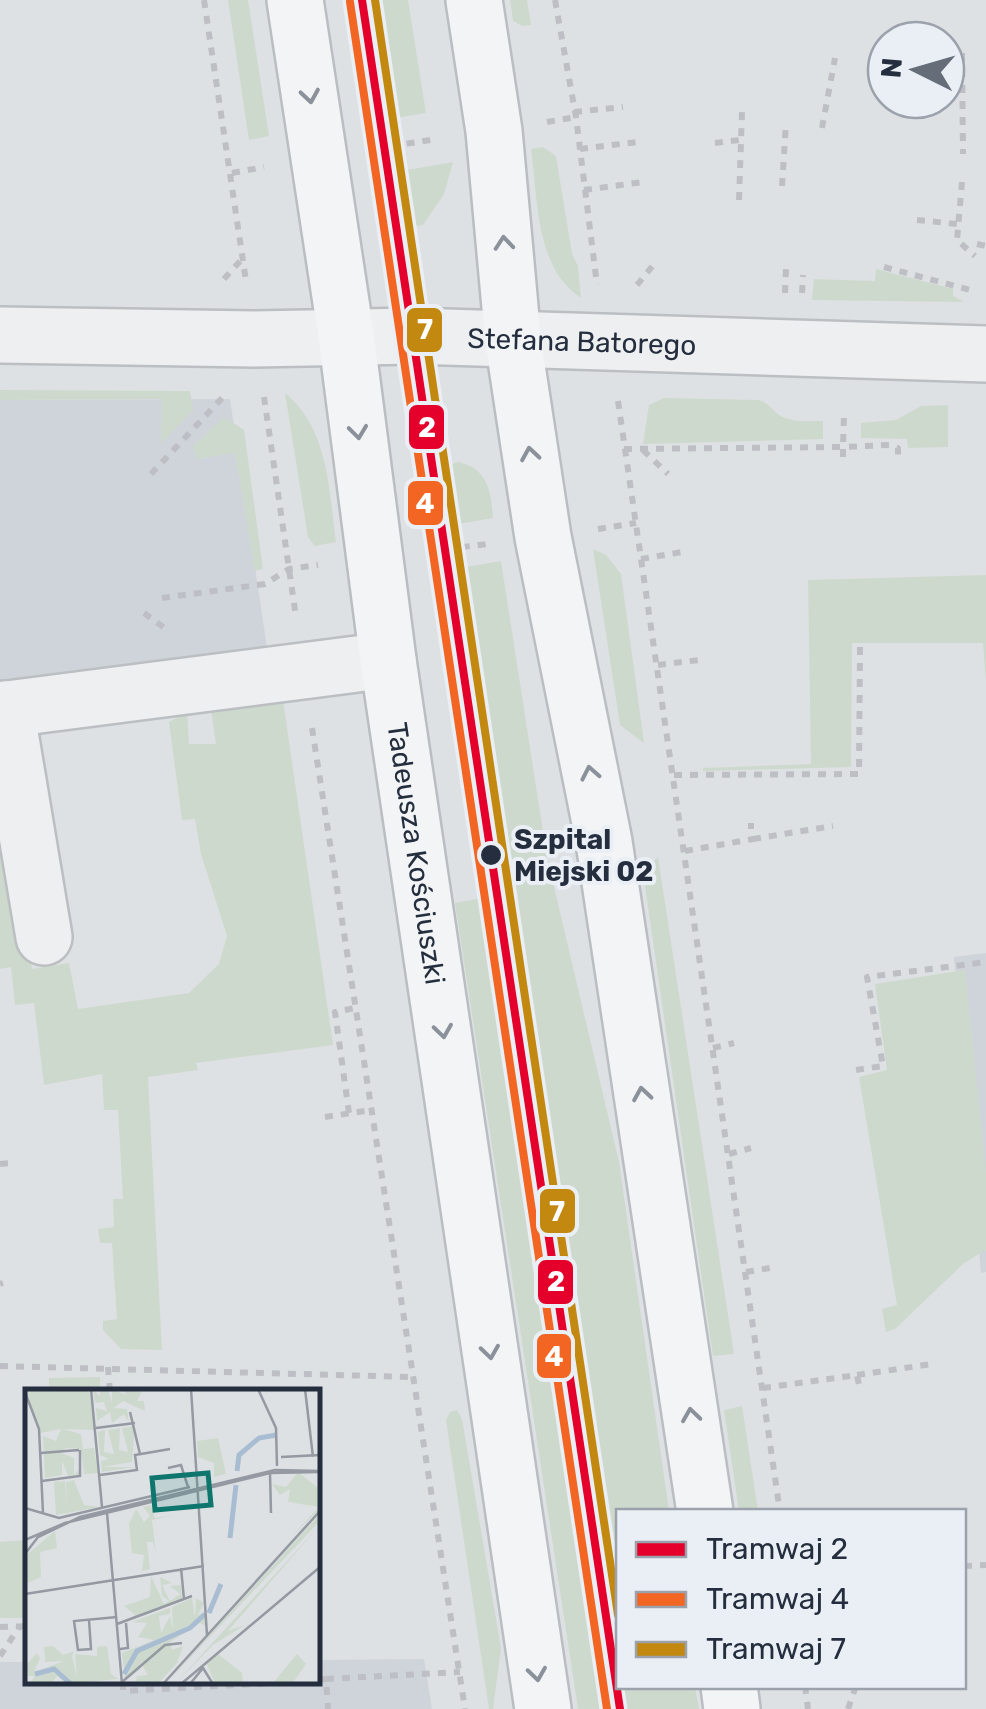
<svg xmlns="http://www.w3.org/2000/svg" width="986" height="1709" viewBox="0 0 986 1709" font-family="Rubik,sans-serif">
<rect width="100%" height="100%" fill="#dee1e4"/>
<g fill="#cfd4db">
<polygon points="230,399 267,648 0,681 0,400"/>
<polygon points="986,953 986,1272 981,1273 954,957"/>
<polygon points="424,1659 432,1709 0,1709 0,1662 27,1662 28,1682 318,1682 318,1660"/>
</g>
<g fill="#ced9cd">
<polygon points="228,0 248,0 269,136 249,140"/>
<polygon points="346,0 408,0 426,113 366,123"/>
<polygon points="510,0 527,0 531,25 522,26 513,21"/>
<path d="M 543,147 L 556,156 L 572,254 L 578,266 L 581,298 C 535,268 538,199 531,149 Z"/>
<polygon points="453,162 444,194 423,225 406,227 387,218 378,175"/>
<polygon points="876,269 953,289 953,296 964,302 812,300 814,279 875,281"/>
<polygon points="0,390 190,391 193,410 161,444 162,399 0,400"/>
<path d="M 285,393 C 329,429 329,491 336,542 L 315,546 L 308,537 Z"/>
<path d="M 664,398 L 758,400 C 769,403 770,408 779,415 C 792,423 808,421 823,421 L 823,439 L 643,444 L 649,405 Z"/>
<polygon points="948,405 948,447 908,448 907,439 861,438 861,423 896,420 921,406"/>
<polygon points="224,417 244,430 263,569 255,571 235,453 196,459 193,446"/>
<path d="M 458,462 C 488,468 491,492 493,518 L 435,528 L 429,472 Z"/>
<polygon points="593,549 606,555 621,574 644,743 620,725"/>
<polygon points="501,561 547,857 619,1162 669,1511 618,1512 618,1686 695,1687 699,1709 578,1709 455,903 488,897 437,572"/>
<polygon points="986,575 986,682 983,643 852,643 851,767 703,771 703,768 811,764 808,580"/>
<polygon points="283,700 333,1045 196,1063 198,1070 148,1077 162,1350 121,1349 103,1330 103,1321 117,1319 112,1243 100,1243 98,1229 114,1227 113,1199 123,1199 118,1110 104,1110 102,1074 44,1085 34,1003 15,1005 11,967 0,969 0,756 32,969 69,963 78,1009 189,993 219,964 227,936 201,854 195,819 182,820 169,722 187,712 189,744 216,744 211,709"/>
<polygon points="658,857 734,1354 713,1356 643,872"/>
<polygon points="965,970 986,1174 986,1250 964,1263 895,1329 886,1332 882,1309 897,1305 859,1077 887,1070 875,984"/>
<polygon points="100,1377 100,1391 49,1391 49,1378"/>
<polygon points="742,1406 758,1511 739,1511 724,1410"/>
<polygon points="457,1410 462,1419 501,1648 493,1709 489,1709 446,1420 450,1412"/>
<polygon points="27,1540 27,1618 0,1618 0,1542"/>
</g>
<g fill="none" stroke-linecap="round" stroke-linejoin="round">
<defs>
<g id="street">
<path id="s1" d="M 0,335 L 254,339 L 413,336 L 986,354"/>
<polyline points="6,709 44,937"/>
<polyline points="0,710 388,660"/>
</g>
<g id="primary">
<path id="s2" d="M 295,0 L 346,335 L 388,660 L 543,1709"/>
<polyline points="474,0 494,131 513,340 543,537 604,842 705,1512"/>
<polyline points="729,1686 732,1709"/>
</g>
</defs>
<use href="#street" stroke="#bcbfc2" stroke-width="60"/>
<use href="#primary" stroke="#babec2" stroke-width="60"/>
<g stroke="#bdbfc4" stroke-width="6" stroke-dasharray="8 8" stroke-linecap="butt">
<polyline points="204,0 246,281"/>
<polyline points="555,0 576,117 597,285"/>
<polyline points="962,53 963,154"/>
<polyline points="574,112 623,107"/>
<polyline points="547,122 576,117"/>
<polyline points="822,128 835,58"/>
<polyline points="715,143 740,140"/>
<polyline points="375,149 436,139"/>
<polyline points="580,149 637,142"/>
<polyline points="232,173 264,167"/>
<polyline points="962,182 957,240 975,256"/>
<polyline points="782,186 786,123"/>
<polyline points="584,190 643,182"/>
<polyline points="739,200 742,112"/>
<polyline points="917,220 957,224"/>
<polyline points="977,244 986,246"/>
<polyline points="884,267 974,291"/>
<polyline points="224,279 242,259"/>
<polyline points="637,285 655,263"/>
<polyline points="785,293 786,269"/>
<polyline points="802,293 803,275"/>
<polyline points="264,397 296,617"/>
<polyline points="618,401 780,1512"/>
<polyline points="624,449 843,447 844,415"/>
<polyline points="643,450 668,474"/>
<polyline points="843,457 843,447 889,445 898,448 898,455"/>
<polyline points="151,474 224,396"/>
<polyline points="598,529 636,523"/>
<polyline points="430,551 487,544"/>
<polyline points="641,559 682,552"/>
<polyline points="162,598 265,584 289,569 318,565"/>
<polyline points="144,613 166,629"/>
<polyline points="658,665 699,660"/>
<polyline points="312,728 465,1709"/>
<polyline points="674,775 859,774 860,645"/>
<polyline points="751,823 751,829"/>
<polyline points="753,839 833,826"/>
<polyline points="685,851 753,839 756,848"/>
<polyline points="713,1048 734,1043"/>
<polyline points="856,1070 883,1066 867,977 986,962"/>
<polyline points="349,1113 335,1012 355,1008"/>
<polyline points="325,1117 371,1110"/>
<polyline points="729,1154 751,1148"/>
<polyline points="0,1164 11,1163"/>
<polyline points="746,1272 770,1268"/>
<polyline points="0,1284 3,1283"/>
<polyline points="0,1366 412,1377"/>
<polyline points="108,1367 110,1392"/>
<polyline points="857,1375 932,1364"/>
<polyline points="763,1388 857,1375 859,1385"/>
<polyline points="964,1566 986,1565"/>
<polyline points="0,1627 28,1626"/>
<polyline points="0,1656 20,1626"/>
<polyline points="326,1679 460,1672"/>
<polyline points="318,1680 326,1679 328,1709"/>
<polyline points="123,1682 123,1691 294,1682"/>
<polyline points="805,1686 808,1709"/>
<polyline points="848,1709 856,1686"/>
</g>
<use href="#street" stroke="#edeff1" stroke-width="55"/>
<use href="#primary" stroke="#f2f4f5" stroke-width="55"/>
<defs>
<polyline id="tram-1" points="362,0 620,1709"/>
<polyline id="tram-2" points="350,2 607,1709"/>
<polyline id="tram-3" points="375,0 618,1615"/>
</defs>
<use href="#tram-1" stroke="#eaeff5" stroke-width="15"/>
<use href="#tram-2" stroke="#eaeff5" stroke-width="15"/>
<use href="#tram-3" stroke="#eaeff5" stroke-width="15"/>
<use href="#tram-1" stroke="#e4002b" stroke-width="8"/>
<use href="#tram-2" stroke="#f26522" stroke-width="8"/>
<use href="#tram-3" stroke="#c28810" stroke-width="8"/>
</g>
<defs><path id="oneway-chevron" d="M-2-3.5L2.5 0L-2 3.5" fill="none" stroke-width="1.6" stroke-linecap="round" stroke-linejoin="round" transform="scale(2.5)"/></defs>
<g stroke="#8b919a">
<use href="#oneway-chevron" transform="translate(310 96) rotate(81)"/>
<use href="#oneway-chevron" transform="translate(504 243) rotate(-95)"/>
<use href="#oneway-chevron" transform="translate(358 432) rotate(83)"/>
<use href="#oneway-chevron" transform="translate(530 454) rotate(-99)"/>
<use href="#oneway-chevron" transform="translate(590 773) rotate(-101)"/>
<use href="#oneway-chevron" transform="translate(443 1031) rotate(82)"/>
<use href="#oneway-chevron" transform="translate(642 1094) rotate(-99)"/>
<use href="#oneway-chevron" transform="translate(490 1352) rotate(82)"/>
<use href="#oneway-chevron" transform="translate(691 1415) rotate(-98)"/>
<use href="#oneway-chevron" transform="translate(537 1674) rotate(82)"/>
</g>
<circle fill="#242e3e" stroke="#eaeff5" stroke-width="4" cx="491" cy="855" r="12"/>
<g text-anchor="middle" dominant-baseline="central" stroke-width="8" stroke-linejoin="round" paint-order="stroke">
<g font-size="28" fill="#242e3e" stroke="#eaeff5">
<text stroke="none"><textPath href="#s1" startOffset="582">Stefana Batorego</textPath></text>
<text stroke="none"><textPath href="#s2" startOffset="862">Tadeusza Kościuszki</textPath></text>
</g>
<g font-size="28" font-weight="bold" fill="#242e3e" stroke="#eaeff5" text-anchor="start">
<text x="514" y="839">Szpital<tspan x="514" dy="32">Miejski 02</tspan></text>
</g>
</g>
<g transform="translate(25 1389)">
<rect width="295" height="295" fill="#dee1e4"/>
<path d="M 1,0 L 64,0 L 70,41 L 38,40 L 56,45 L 58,60 L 69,59 L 73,84 L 59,85 L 56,60 L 41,59 L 36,64 L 49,69 L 49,86 L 55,80 L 55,86 L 43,87 L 37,72 L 37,86 L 20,89 L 18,47 L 31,52 L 36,40 L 15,44 ZM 68,0 L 75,7 L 75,0 L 83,0 L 87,14 L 87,0 L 101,6 L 99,0 L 118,0 L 112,12 L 119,12 L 120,22 L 98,12 L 89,19 L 102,20 L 104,33 L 99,25 L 87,34 L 85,23 L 72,32 L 71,19 L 82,22 L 79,13 L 70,14 ZM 110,37 L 107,73 L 78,78 L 109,78 L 77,83 L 76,72 L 84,70 L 75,66 L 73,43 L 80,41 L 79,63 L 89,65 L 83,41 L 95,39 L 94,61 L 103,63 L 97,39 ZM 193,49 L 201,85 L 189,88 L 189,74 L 173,68 L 172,52 ZM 273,83 L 293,99 L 295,120 L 267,147 L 294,118 L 263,113 L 265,100 L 255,106 L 247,95 L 261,98 ZM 49,91 L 59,116 L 75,118 L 31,126 L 29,93 L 40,92 L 42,118 L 41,93 ZM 126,116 L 130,129 L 150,126 L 127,131 L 131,165 L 128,153 L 122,153 L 125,180 L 117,182 L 119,166 L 107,164 L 104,135 L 111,120 L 119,133 L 125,127 L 118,118 ZM 295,125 L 295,132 L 140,295 ZM 295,136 L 203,242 L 220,236 L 188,256 L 150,295 ZM 30,142 L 32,159 L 15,163 L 16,188 L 0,195 L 0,167 ZM 126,187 L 139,215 L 144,212 L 137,207 L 135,188 L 147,194 L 137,196 L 145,212 L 155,205 L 145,197 L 156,196 L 157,210 L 134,221 L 105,230 L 110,226 L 99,217 L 125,208 ZM 167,209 L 170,228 L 171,209 L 179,214 L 173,226 L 180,224 L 181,237 L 175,234 L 145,253 L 147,261 L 158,257 L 152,274 L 133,295 L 110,295 L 112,287 L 123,286 L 115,272 L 117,279 L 100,291 L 97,264 L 129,251 L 113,248 L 122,234 L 107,233 L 145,219 L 145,225 L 134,227 L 136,244 L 145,227 L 148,241 L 147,218 ZM 28,257 L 38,266 L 49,262 L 47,267 L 52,288 L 50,265 L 72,267 L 72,258 L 82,257 L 86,285 L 93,290 L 42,295 L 32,287 L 26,295 L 4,295 L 10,287 L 3,287 L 0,269 L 3,274 L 12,264 L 15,269 L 9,283 L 39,272 L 20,273 L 19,258 ZM 192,264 L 217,284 L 218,295 L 190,295 L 181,273 ZM 272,265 L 281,275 L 267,295 L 247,295 Z" fill="#ced9cd"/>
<path fill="none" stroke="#a9bdd2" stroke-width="5" d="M 212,82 L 214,66 L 234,49 L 251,46M 205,149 L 211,96M 184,224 L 196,195M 10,285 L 29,280 L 46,295M 99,285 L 112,262 L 165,239 L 180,225"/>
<path fill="none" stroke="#9499a2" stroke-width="2.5" d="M 66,0 L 77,118M 166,0 L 182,246M 233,0 L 251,39 L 252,77M 280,0 L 288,68M 0,3 L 14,40 L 18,124M 105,23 L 115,65M 71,39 L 110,34M 16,64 L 54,61M 256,68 L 295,66M 143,79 L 156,76 L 163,98M 245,84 L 246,124M 75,86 L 112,81 L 110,66 L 145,60M 17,92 L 55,87 L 55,61M 0,119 L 34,129 L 165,98M 82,124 L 97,295M 0,151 L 40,134 L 245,84 L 295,83M 0,165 L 13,148 L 55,128 L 250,81 L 295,82M 156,179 L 159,210M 0,205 L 179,177M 64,231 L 66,260 L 53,261 L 49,232 L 92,228M 92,235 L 167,207M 95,260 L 103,259 L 101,234M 97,293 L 140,256 L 157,254M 138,295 L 295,122M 156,295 L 295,178M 165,295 L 178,279 L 188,295"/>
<path fill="#0f766e" fill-opacity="0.15" stroke="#0f766e" stroke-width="5" d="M 183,84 L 186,116 L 130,121 L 127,89 Z"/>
<rect width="295" height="295" fill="none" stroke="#242e3e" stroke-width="5"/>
</g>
<g stroke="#eaeff5" stroke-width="4">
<rect x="405" y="306" width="39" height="48" rx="10" fill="#c28810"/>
<rect x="407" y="403" width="39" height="48" rx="10" fill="#e4002b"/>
<rect x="406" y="479" width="39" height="48" rx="10" fill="#f26522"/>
<rect x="538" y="1187" width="39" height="48" rx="10" fill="#c28810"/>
<rect x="536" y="1258" width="39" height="48" rx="10" fill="#e4002b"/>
<rect x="535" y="1332" width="38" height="48" rx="10" fill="#f26522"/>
</g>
<g font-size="28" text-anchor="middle" font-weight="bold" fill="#fff">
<text x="425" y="339">7</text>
<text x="427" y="437">2</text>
<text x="425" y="513">4</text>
<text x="557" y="1221">7</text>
<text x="556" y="1291">2</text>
<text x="554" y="1366">4</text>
</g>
<rect x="616" y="1509" width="350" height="180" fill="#eaeff5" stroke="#9ba2ac" stroke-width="2.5"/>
<rect x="636" y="1542" width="50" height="15" fill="#e4002b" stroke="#9ba2ac" stroke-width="2.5"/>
<text x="706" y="1559" font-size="30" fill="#242e3e">Tramwaj 2</text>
<rect x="636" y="1592" width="50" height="15" fill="#f26522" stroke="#9ba2ac" stroke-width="2.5"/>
<text x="706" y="1609" font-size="30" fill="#242e3e">Tramwaj 4</text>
<rect x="636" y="1642" width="50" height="15" fill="#c28810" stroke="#9ba2ac" stroke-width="2.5"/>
<text x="706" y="1659" font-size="30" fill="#242e3e">Tramwaj 7</text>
<g transform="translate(916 70) rotate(275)"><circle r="48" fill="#eaeff5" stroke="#9ba2ac" stroke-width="2.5"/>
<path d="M0-8L18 38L0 25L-18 38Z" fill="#656d78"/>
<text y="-15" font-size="28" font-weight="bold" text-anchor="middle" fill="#242e3e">N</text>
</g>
</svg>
